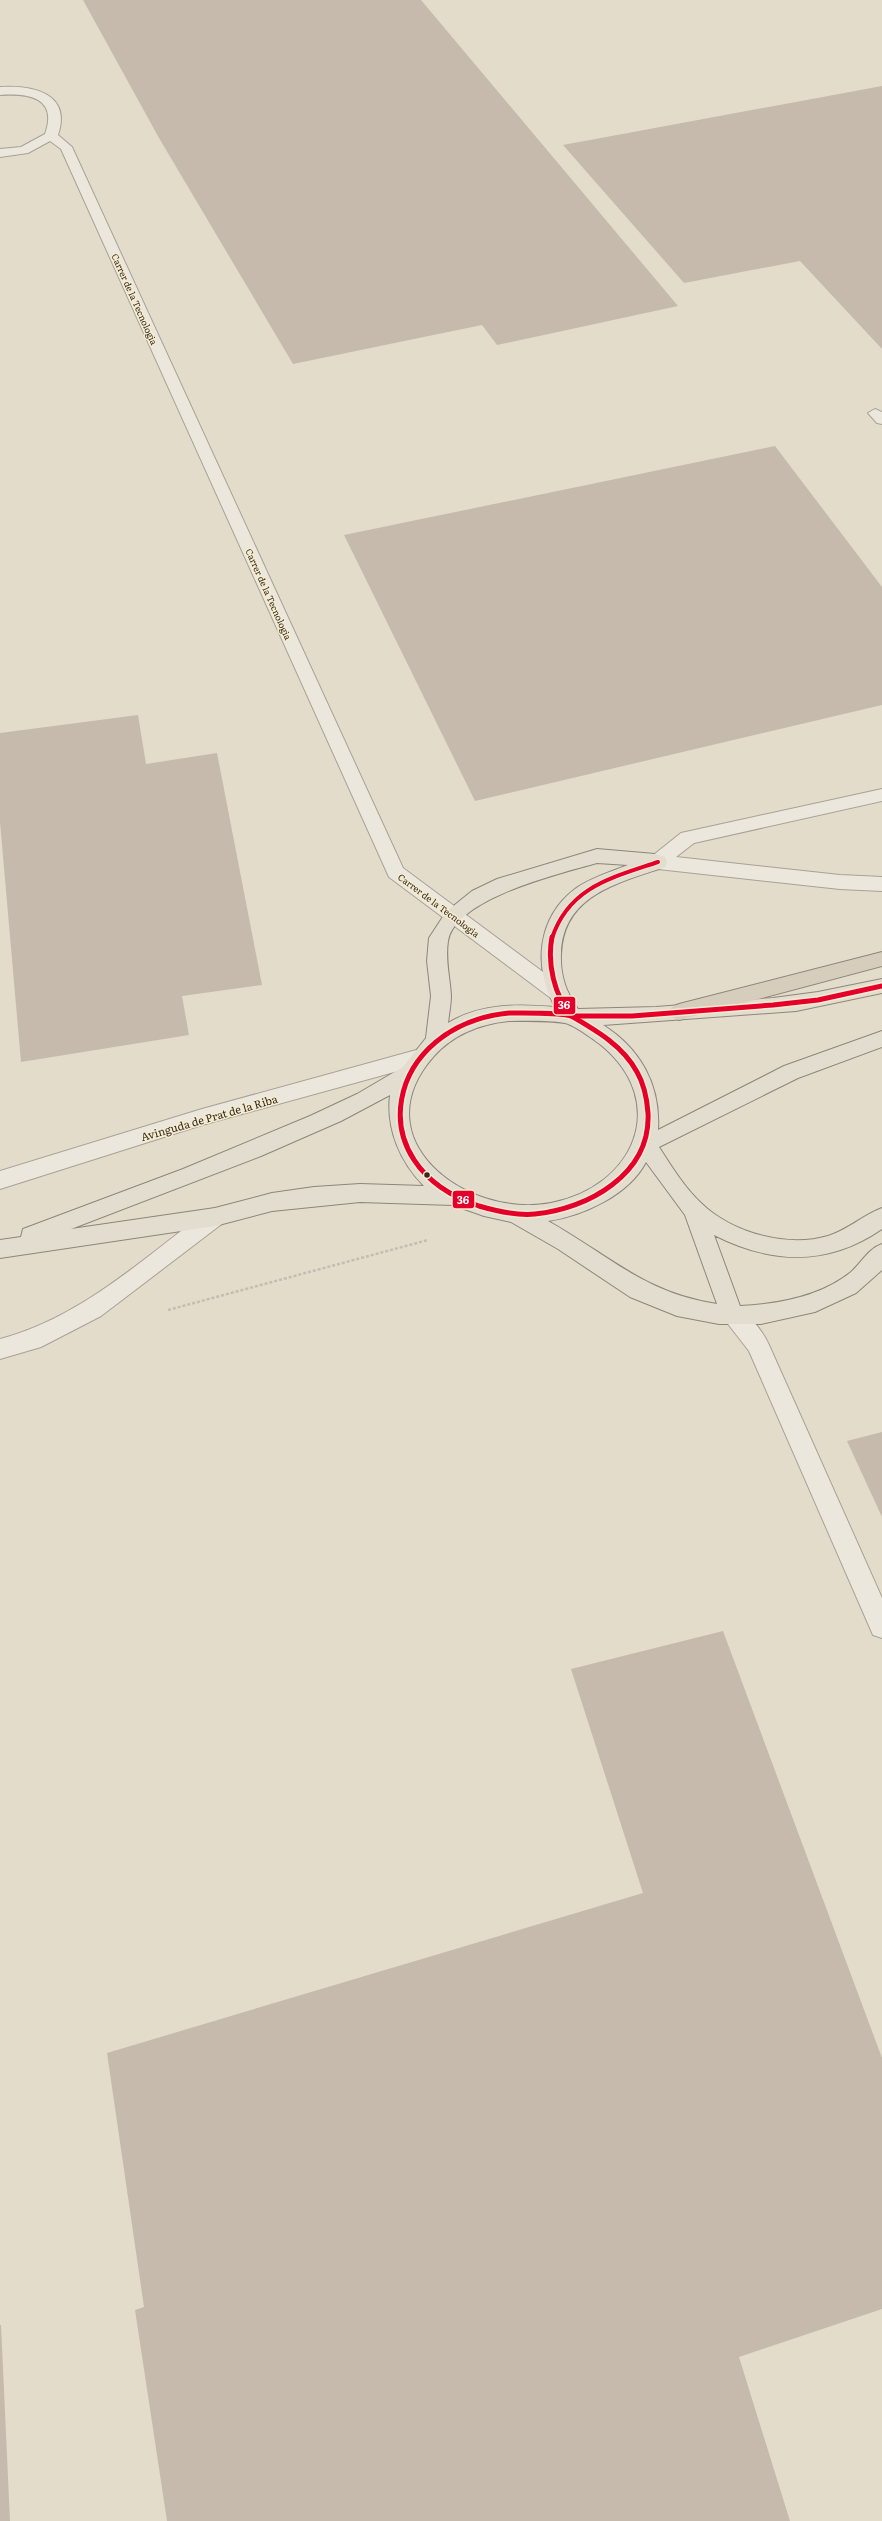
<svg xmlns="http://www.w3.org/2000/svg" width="882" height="2521" viewBox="0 0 882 2521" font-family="Literata,serif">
<rect width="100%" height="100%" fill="#e3dccb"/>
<g fill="#c6baac">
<polygon points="83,0 421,0 678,306 497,345 482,325 293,364 159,138"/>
<polygon points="882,86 882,349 800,261 684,283 563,145"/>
<polygon points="775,446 882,587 882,705 475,801 344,535"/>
<polygon points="138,715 146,764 217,753 262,985 182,996 189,1035 21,1062 0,822 0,733"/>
<polygon points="882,1432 882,1517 847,1441"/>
<polygon points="723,1631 882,2058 882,2309 739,2357 790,2521 167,2521 135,2310 144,2307 107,2053 643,1893 571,1669"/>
<polygon points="0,2325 1,2325 10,2521 0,2521"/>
</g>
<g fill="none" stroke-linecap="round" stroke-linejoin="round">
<defs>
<g id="minor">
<path d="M 0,87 C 33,85 72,93 58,135 L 72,147 L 403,868 L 566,989 L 569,994 L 566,999 L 559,1002 L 552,999 L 389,877 L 61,149 L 50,141 L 28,153 L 0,157 L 0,149 L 21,147 L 45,134 C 58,98 29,93 0,95 Z"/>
<polygon points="875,409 882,412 882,424 877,423 868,413"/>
<polygon points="882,789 882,801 694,843 676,857 840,875 882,877 882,891 840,889 658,869 651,867 649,862 651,857 681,833"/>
<polygon points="420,1049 427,1051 430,1057 427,1063 202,1125 0,1189 0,1171 202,1109"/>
<path d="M 215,1208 L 223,1211 L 226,1217 L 223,1223 L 101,1316 L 41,1347 L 0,1359 L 0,1339 C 80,1318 143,1259 207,1211 Z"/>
<path d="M 732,1305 C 747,1311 763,1331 769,1345 L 882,1598 L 882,1638 L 873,1635 L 749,1351 L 721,1315 L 724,1308 Z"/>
</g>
<path id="major" d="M 597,849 L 655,854 L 665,857 L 667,862 L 665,867 C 618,883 563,895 561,954 C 560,974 566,993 578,1009 L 656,1007 L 773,998 L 818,992 L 882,979 L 882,993 L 796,1011 L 603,1025 C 640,1048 661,1085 658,1130 L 784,1066 L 882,1031 L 882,1047 L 798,1078 L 659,1147 C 672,1167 684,1187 701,1203 C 732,1233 787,1248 828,1236 C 848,1230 863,1215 882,1208 L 882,1229 C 827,1267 771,1264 714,1235 L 740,1306 C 778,1304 820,1297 851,1272 C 861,1263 869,1248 882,1244 L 882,1270 L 856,1293 L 815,1312 L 761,1324 L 719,1324 L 677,1316 L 630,1297 L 558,1249 L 511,1222 L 484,1216 L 453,1205 L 360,1202 L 272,1211 L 215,1226 L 0,1258 L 0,1240 L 21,1237 L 23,1229 L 183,1169 L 310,1116 L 357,1094 L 403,1067 L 426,1038 L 431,996 L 427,961 L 429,938 L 446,912 L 472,891 L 497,879 ZM 597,863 L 628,865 C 610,872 590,878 575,889 C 537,918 533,967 555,1007 C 518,1004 481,1003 448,1023 C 449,1014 451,1004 451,996 C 450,977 445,960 448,941 C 455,898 562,873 597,863 ZM 509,1021 C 527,1021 547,1020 565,1023 C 574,1025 593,1039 601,1045 C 671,1103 634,1187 551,1203 C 466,1219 360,1139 434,1056 C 454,1034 480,1024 509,1021 ZM 390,1095 C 386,1129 400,1162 424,1186 L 360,1184 L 314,1187 L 272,1193 L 215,1208 L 71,1229 L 261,1156 L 341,1121 ZM 646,1162 L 685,1215 L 717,1304 C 644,1293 609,1255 548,1221 C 583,1216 629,1195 646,1162 Z"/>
<polygon id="highway" points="882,952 882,966 679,1020 672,1017 669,1012 672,1007 679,1004"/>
</defs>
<use href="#minor" stroke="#a8a195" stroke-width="2"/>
<use href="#major" stroke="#8d867b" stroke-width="2"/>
<use href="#highway" stroke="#8d867b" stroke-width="2"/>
<polyline stroke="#c3bdb4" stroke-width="2.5" stroke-dasharray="3 2" stroke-linecap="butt" points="168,1310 428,1240"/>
<use href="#minor" fill="#ebe7dd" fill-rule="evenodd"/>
<use href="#major" fill="#e2ddce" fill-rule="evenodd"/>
<use href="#highway" fill="#d6cdbc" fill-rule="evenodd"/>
<defs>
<path id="bus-1-far1" d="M 552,938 C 569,887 611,878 658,862"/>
<g id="bus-1">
<path d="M 552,937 C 547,963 554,996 572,1016"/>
<path d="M 509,1013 C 520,1013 565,1012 573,1017 C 597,1031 623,1046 637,1072 C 644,1084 647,1099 648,1113 C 651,1174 588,1209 535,1214 C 516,1216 496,1211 479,1206 C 355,1165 387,1025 509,1013 Z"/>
<polyline points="572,1016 632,1016 773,1005 818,1000 882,986"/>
</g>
</defs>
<use href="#bus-1-far1" stroke="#f4ebd0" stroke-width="6"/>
<use href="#bus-1" stroke="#f4ebd0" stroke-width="8"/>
<use href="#bus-1-far1" stroke="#e4002b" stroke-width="4"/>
<use href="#bus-1" stroke="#e4002b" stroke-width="5"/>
</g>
<circle fill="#362a1d" stroke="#f4ebd0" stroke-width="1.5" cx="427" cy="1175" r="3.5"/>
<g text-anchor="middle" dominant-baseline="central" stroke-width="3" stroke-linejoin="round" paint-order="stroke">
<g font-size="9" fill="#362a1d" stroke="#f4ebd0">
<text transform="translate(135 299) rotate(66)">Carrer de la Tecnologia</text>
<text transform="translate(269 594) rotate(66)">Carrer de la Tecnologia</text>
<text transform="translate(439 905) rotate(37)">Carrer de la Tecnologia</text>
</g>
<g font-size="11" fill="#362a1d" stroke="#f4ebd0">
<text transform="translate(209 1117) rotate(-16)">Avinguda de Prat de la Riba</text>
</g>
</g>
<g stroke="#f4ebd0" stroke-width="1.5">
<rect x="553" y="996" width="23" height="19" rx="4" fill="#e4002b"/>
<rect x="452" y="1190" width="23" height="19" rx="4" fill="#e4002b"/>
</g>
<g font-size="11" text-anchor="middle" font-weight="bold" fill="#fff">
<text x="564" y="1009">36</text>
<text x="463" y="1204">36</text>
</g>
</svg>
